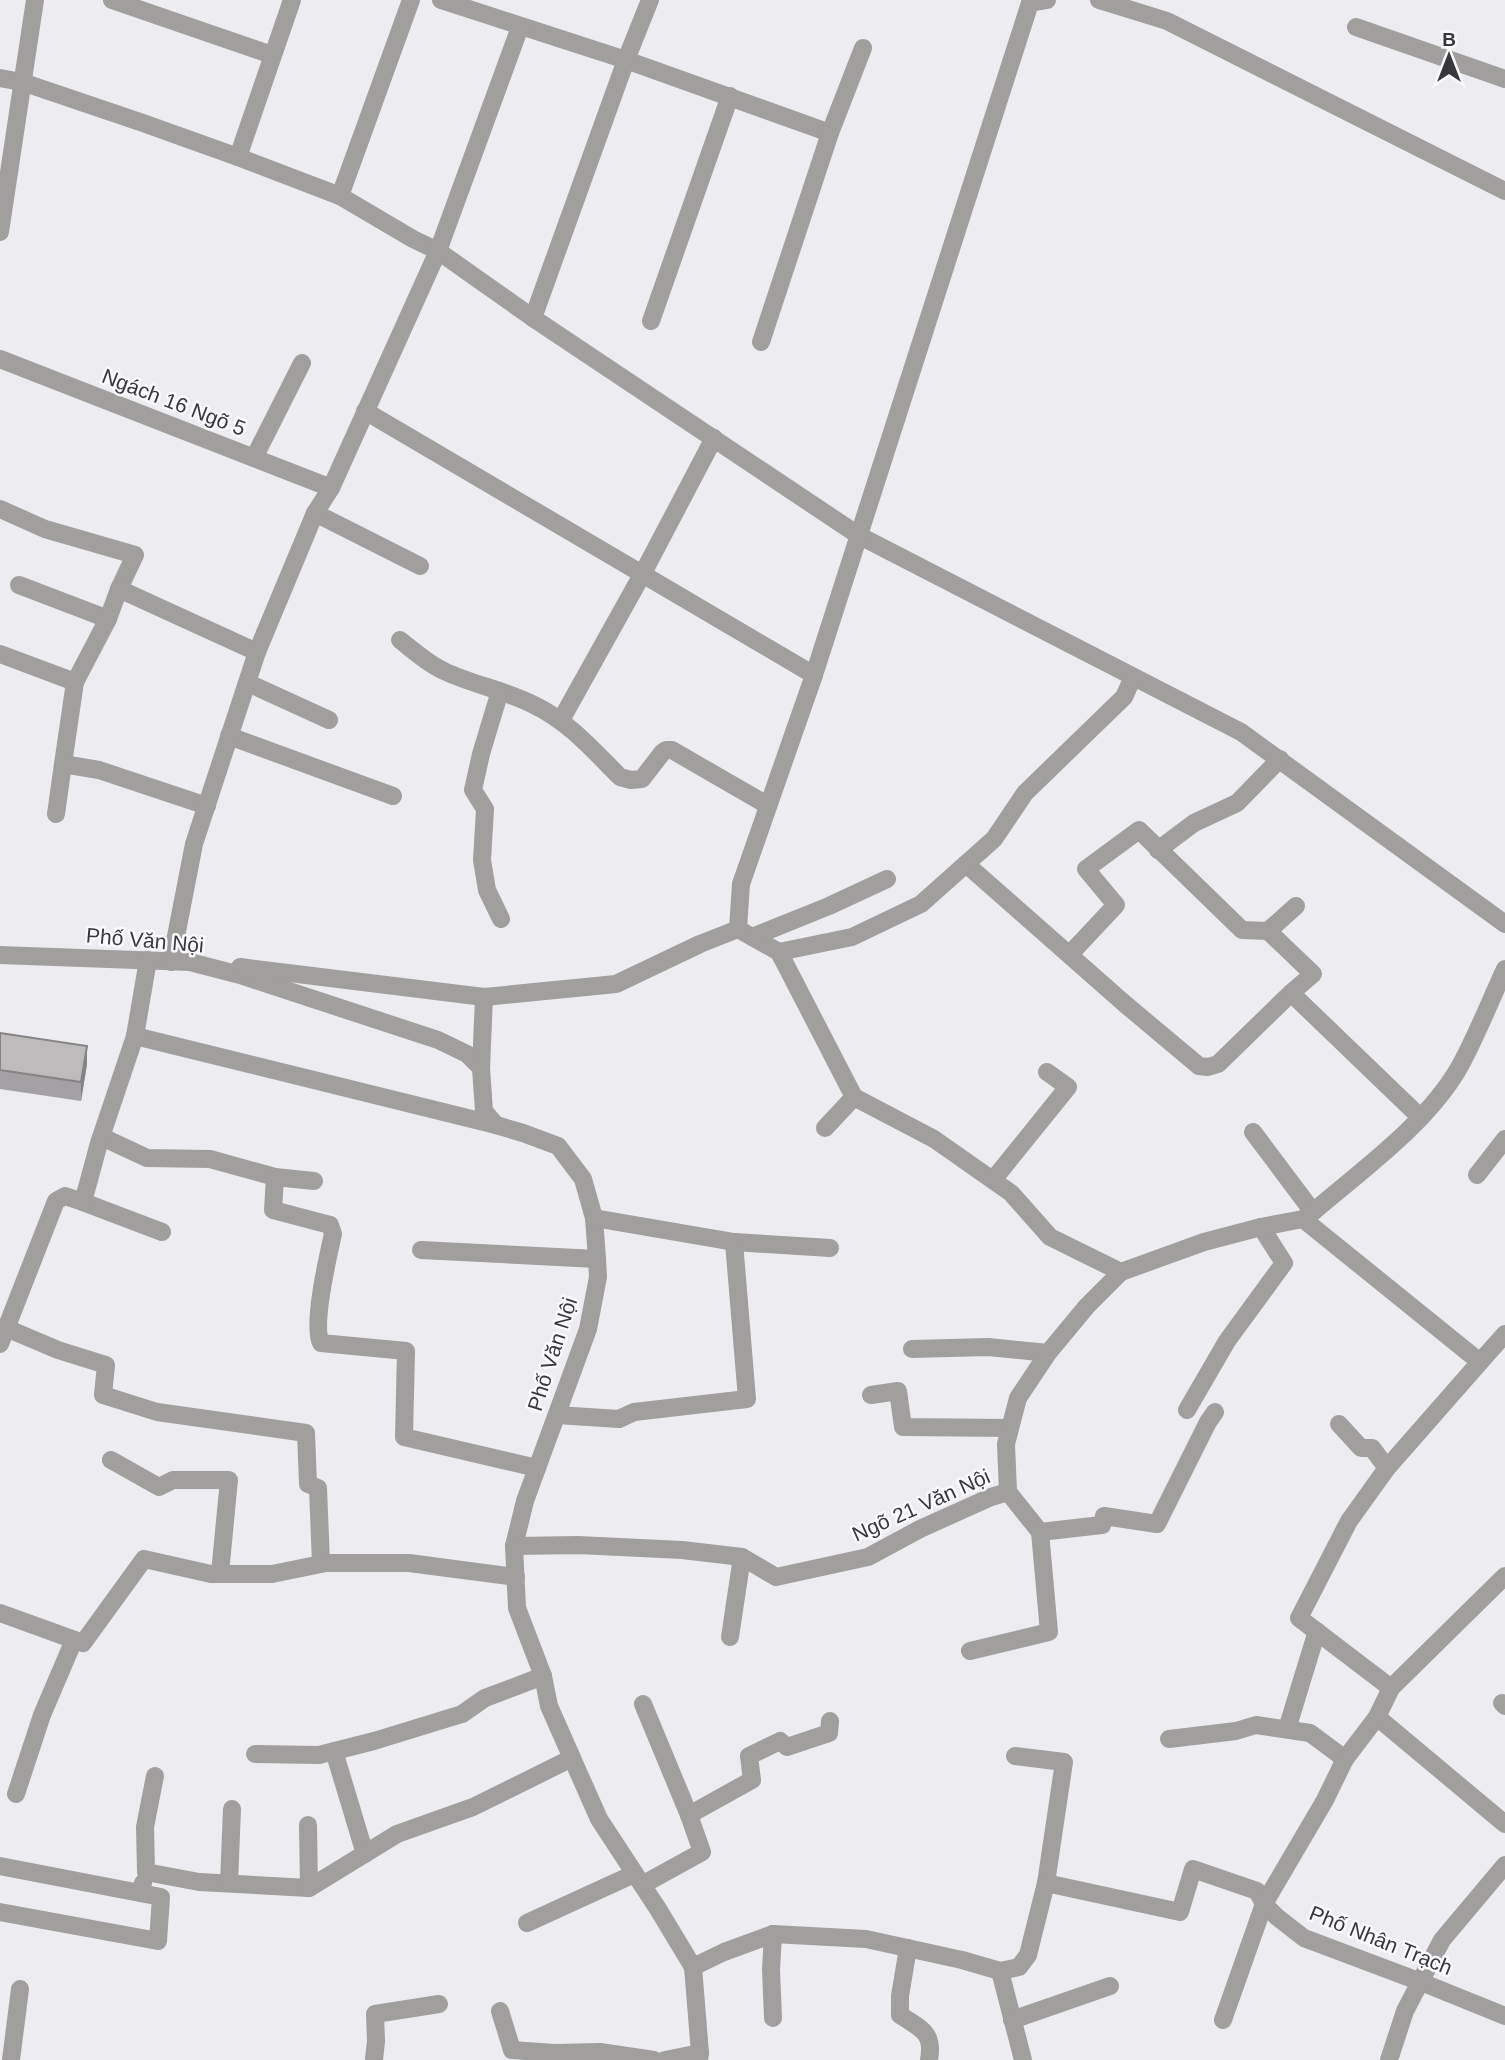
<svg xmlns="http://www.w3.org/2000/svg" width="1505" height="2060" viewBox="0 0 1505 2060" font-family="Helvetica,sans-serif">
<rect width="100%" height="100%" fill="#edecf0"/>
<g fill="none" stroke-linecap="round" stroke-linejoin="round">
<g stroke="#a09f9d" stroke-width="18">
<polyline points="112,0 272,55"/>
<polyline points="441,0 626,60 830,133"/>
<polyline points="1099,0 1167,21 1505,191"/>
<polyline points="1356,27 1505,79"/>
<polyline points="0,78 22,82 143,123 238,157 340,196 413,239 438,251 533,318 858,535 1241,732 1505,924"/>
<polyline points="238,157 292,0"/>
<polyline points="340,196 411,0"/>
<polyline points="0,232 35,0"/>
<polyline points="533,318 626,60 650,0"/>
<polyline points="651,321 730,96"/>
<polyline points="761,342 830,133 863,48"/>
<polyline points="0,359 331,488"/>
<polyline points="365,411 814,675"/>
<polyline points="254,458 302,363"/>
<polyline points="0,509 45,529 135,555 119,589"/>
<polyline points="315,513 420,566"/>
<polyline points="19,585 108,619"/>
<path d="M 400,640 C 414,651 428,664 444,671 C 473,685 505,690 534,705 C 568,721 594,751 620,777 L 631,780 L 642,779 L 662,753 L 666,750 L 672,750 L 767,805"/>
<polyline points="0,654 75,682"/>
<polyline points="248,683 329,720"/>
<polyline points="500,691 481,754 473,790 485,809 482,860 487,890 501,919"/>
<polyline points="561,720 643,573 714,438"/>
<polyline points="229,736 393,796"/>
<polyline points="207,806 99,770 63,764 75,682 108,619 119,589 257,652"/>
<polyline points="56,814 63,764"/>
<polyline points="1158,850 1194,823 1237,803 1280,759"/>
<polyline points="966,864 1125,1004 1199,1066 1208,1067 1218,1064 1291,993"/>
<polyline points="738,929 779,952 854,1097 934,1139 1011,1193 1050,1237 1121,1272"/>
<polyline points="1268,931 1313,974 1291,993 1420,1117"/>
<polyline points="752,937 829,906 887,879"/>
<polyline points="779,952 852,937 921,904 994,839 1025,793 1124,697 1133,677"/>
<polyline points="1070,954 1116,905 1086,869 1139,830 1242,930 1268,931 1296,906"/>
<polyline points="0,955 190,962 240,975 438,1040 467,1054 481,1068 484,1111 496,1125 523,1133 558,1146 583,1179 594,1218 597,1259 598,1277 588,1329 525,1501 514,1546 517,1608 543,1676 549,1706 599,1819 658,1909 693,1967 700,2053 699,2060"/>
<polyline points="171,962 194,844 257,652 315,513 331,488 438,251 520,27"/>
<polyline points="240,967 484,997 616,984 700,944 738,929 741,884 814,675 1030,3 1047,0"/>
<polyline points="135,1036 496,1125"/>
<polyline points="481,1068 484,997"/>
<polyline points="825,1128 854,1097"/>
<polyline points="1253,1132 1313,1212"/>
<polyline points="102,1137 147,1158 210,1159 275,1177 314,1181"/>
<polyline points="1477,1175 1505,1139"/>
<path d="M 275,1177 L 273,1210 L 330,1225 L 333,1234 C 328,1256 312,1325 321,1343 L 406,1351 L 404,1437 L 537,1468"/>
<polyline points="993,1180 1068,1087 1047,1072"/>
<polyline points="83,1202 162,1232"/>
<polyline points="594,1218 734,1242 830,1248"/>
<polyline points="1303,1219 1480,1362 1387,1468 1349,1521 1299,1618 1391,1688"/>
<polyline points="421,1250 597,1259"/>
<polyline points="6,1328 58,1350 106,1365 103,1395 157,1412 306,1433 308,1484 318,1488 321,1563"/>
<polyline points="0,1344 56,1201 65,1196 83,1202 99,1143 135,1036 148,960"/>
<polyline points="912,1349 988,1347 1048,1353"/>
<polyline points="1480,1362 1505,1334"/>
<polyline points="871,1395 898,1391 903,1427 1010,1428"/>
<polyline points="1187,1410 1227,1341 1284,1263 1261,1227"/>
<polyline points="557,1415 619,1419 634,1412 747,1399 734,1242"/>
<polyline points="1339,1424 1361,1448 1372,1448 1387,1468"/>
<polyline points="111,1460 159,1487 173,1480 229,1480 220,1573"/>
<path d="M 1008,1492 L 1006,1444 L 1018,1398 L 1048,1353 L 1087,1306 L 1121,1272 L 1204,1242 L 1261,1227 L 1303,1219 L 1313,1212 C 1362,1170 1428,1123 1460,1066 C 1477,1035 1490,1001 1505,969"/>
<polyline points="514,1546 578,1545 682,1550 742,1557 776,1577 868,1557 920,1529 991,1497 1008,1492 1040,1532 1102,1525 1104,1516 1157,1524 1208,1422 1215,1412"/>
<polyline points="0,1613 83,1643 144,1559 211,1574 272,1574 326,1563 409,1563 516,1577"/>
<polyline points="730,1637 742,1557"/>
<polyline points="970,1651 1049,1632 1040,1532"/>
<polyline points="1502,1703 1505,1706"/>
<polyline points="643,1704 689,1815"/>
<polyline points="1377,1717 1505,1824"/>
<polyline points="1287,1729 1317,1631"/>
<polyline points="1169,1739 1236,1731 1256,1725 1310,1733 1345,1759 1377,1717 1391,1688 1505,1576"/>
<polyline points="334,1751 365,1854"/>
<polyline points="255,1754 319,1755 374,1741 462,1714 485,1698 543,1676"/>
<polyline points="1015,1756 1064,1762 1046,1883"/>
<polyline points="155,1776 145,1827 146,1872 199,1882 309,1888 397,1834 473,1807 572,1758"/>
<polyline points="16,1794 42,1715 74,1640"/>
<polyline points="308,1825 309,1888"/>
<polyline points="0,1866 140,1893 143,1883"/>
<polyline points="229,1883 232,1809"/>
<polyline points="642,1885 702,1852 689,1815 752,1780 749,1756 780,1741 787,1747 829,1733 830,1721"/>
<polyline points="0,1912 158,1941 161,1897 140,1893"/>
<polyline points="527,1923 634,1874"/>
<polyline points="773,1934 771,1970 773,2018"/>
<path d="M 908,1948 L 900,1996 L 900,2015 C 921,2029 934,2032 929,2060"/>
<polyline points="693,1967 724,1952 773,1934 866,1939 962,1960 1000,1971 1019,1967 1028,1955 1046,1883 1180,1912 1193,1869 1257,1891 1264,1904 1277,1917 1304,1938 1421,1982 1505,2016"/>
<polyline points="1000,1971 1023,2060"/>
<polyline points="500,2011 512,2050 554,2053 600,2052 654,2060"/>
<polyline points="1012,2020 1110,1986"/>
<polyline points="1223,2020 1264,1904 1325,1800 1345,1759"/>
<polyline points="11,2060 20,1989"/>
<polyline points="374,2060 376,2041 375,2014 439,2004"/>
<polyline points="665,2060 700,2053"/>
<polyline points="1389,2060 1405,2011 1442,1940 1505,1865"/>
</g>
</g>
<polygon fill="#a3a1a3" points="0,1033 87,1064 81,1101 0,1089"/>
<polygon fill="#858384" points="87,1046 87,1064 81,1101 81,1082"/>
<polygon fill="#bebbbd" stroke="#858384" stroke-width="2" points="0,1033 87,1046 81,1082 0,1070"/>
<g text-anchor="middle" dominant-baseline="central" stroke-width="5" stroke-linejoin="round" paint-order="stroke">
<g font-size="21" fill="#383739" stroke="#faf9fd">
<text transform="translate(174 402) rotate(21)">Ngách 16 Ngõ 5</text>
<text transform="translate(145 940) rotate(5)">Phố Văn Nội</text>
<text transform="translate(552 1354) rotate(-72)">Phố Văn Nội</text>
<text transform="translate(921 1505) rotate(-24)">Ngõ 21 Văn Nội</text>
<text transform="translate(1381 1940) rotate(22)">Phố Nhân Trạch</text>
</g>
</g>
<g transform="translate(1449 56)" stroke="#faf9fd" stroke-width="5" paint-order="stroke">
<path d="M0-5L12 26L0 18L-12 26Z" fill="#383739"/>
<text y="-10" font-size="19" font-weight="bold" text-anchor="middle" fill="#383739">B</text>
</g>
</svg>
